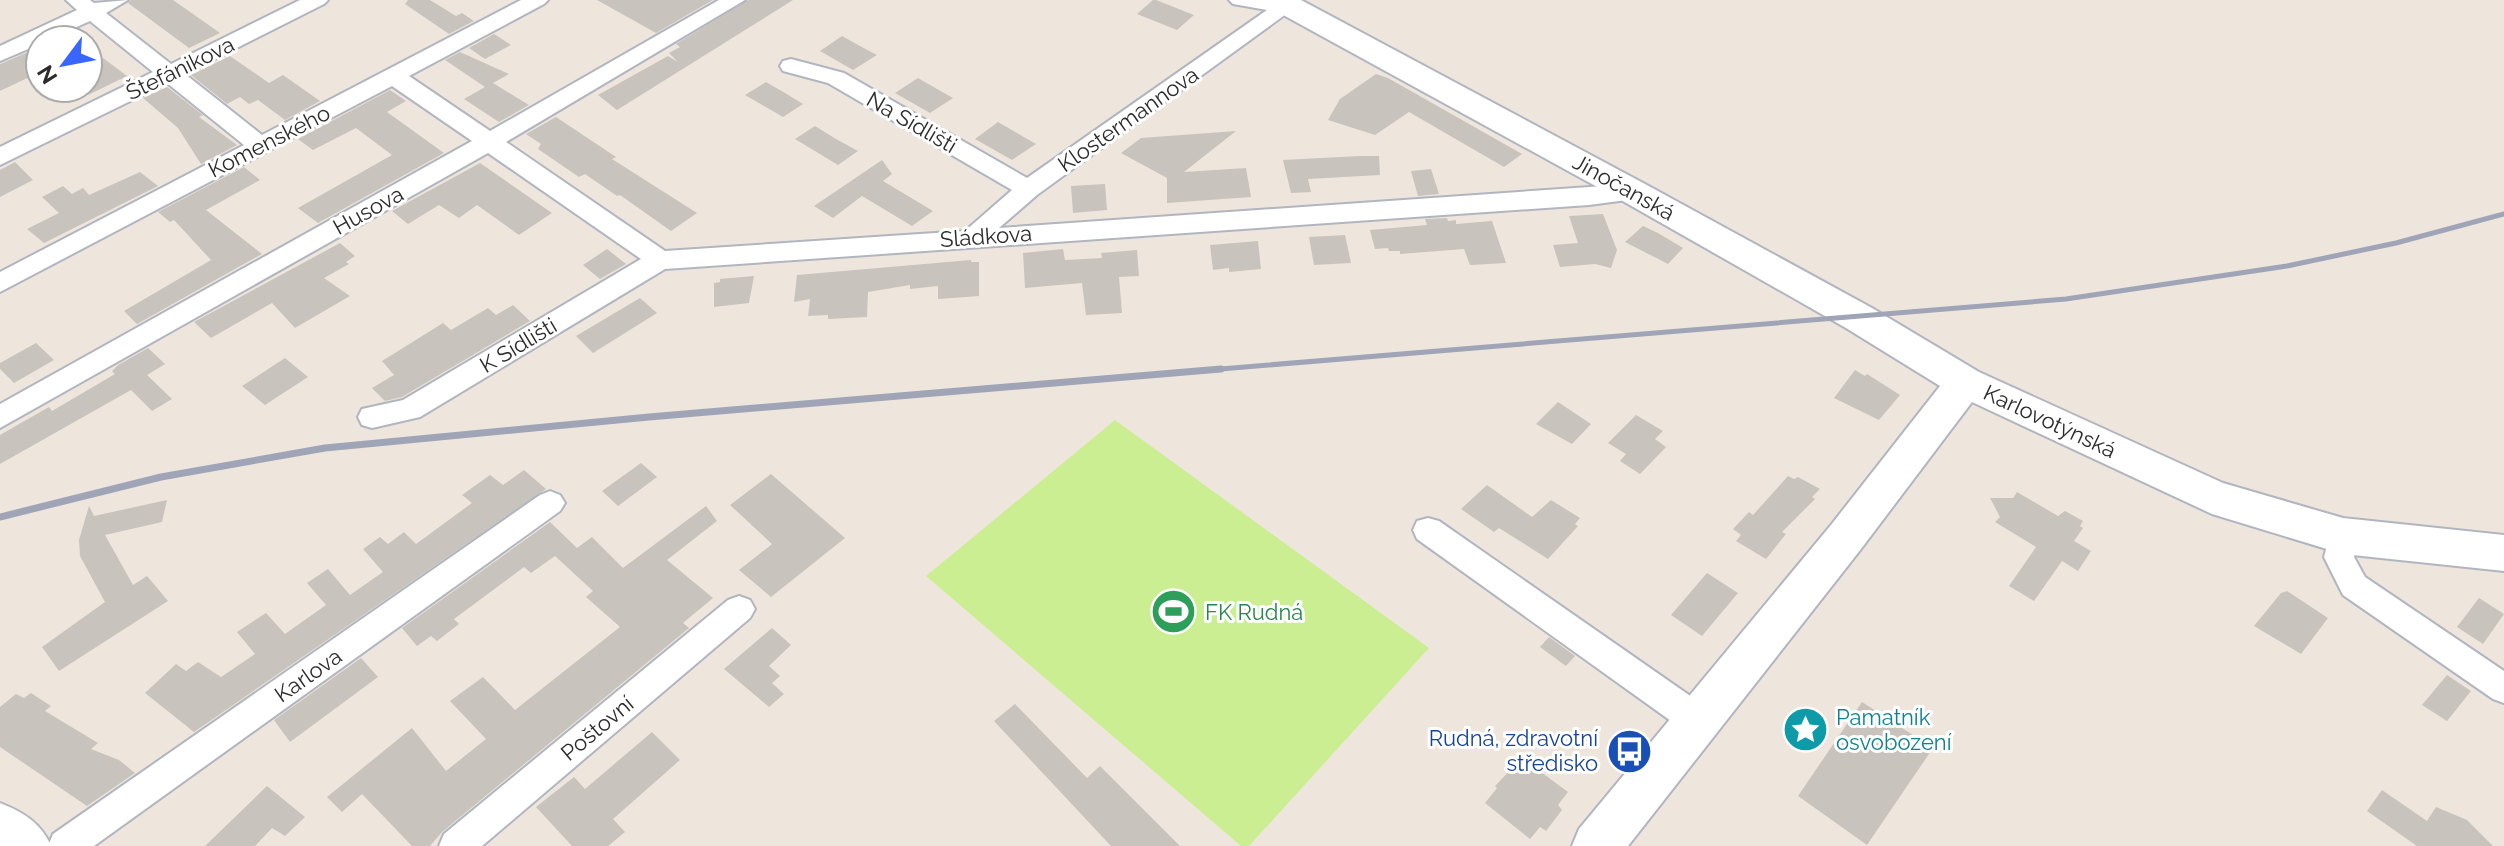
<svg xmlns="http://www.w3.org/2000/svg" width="2504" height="846" viewBox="0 0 2504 846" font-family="Raleway,sans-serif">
<rect width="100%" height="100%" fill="#eee6dd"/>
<polygon fill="#cbee93" points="1115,420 1429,648 1249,846 1241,846 926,576"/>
<g fill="#c9c3bd">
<polygon points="131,0 173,0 220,33 189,48 128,3"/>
<polygon points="408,0 430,0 456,16 462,13 474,21 449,34 405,4"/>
<polygon points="597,0 713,0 656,33"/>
<polygon points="748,0 793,0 617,110 598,95 668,56 678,62 669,53 680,47 676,44"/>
<polygon points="1153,0 1156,0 1194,15 1177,30 1137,14"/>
<polygon points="494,34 511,45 485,59 469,48"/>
<polygon points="842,36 860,46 877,55 853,70 820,51"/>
<polygon points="40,47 40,72 0,91 0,64"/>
<polygon points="460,52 509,74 493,83 529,105 499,122 464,99 485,87 445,60"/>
<polygon points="230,56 269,83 283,75 320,101 285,120 258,100 249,104 240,97 227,104 191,75"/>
<polygon points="103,58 127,76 88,95 88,65"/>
<polygon points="1376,74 1388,78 1522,154 1504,167 1409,112 1375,135 1328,120 1340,99"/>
<polygon points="918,78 937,89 953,98 930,113 895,93"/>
<polygon points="766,82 785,93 803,104 783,117 745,95"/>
<polygon points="167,87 203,115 199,117 237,145 201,164 178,128 143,98"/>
<polygon points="390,90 406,101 387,112 444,153 318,223 298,208 392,155 356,128 313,150 298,139"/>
<polygon points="556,117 616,157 612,159 697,213 671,231 620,195 617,196 585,174 579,177 538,149 541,144 526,134"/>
<polygon points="998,122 1036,144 1012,160 975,139"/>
<polygon points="815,126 836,139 858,151 838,165 795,139"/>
<polygon points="1236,131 1184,172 1246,168 1251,197 1167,203 1167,178 1121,153 1141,138"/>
<polygon points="1359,156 1379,156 1380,175 1308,179 1311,192 1291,193 1283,160"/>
<polygon points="882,160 892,174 883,181 933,211 912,226 862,196 833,218 814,206"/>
<polygon points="15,162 33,180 0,197 0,170"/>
<polygon points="480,163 552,213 519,235 477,205 459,218 439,205 408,224 392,211"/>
<polygon points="244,167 260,180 206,210 262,254 137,324 124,311 211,260 174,220 170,222 158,212"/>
<polygon points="1431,169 1439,194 1418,196 1411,171"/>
<polygon points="140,172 158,186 44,243 27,229 59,213 42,197 63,186 72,194 83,188 89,195"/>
<polygon points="1105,184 1107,210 1073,213 1071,186"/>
<polygon points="1603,214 1617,250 1611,268 1595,264 1560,267 1553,245 1578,243 1569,216"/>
<polygon points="1447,218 1448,221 1456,220 1456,224 1492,221 1506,263 1470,265 1464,249 1400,254 1400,251 1389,251 1388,248 1375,249 1370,230 1427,225 1425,219"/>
<polygon points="1643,226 1658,233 1683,248 1668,264 1625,242"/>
<polygon points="1345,235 1351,263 1314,265 1309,237"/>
<polygon points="1258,241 1261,269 1229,272 1229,268 1213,270 1210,245"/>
<polygon points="340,243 355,256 346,262 349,264 324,278 350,296 295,328 272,303 211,338 194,322"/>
<polygon points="607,249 626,264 600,279 583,265"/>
<polygon points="1063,249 1065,260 1102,258 1101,253 1137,250 1139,276 1119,277 1122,313 1086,315 1082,283 1025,288 1023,253"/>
<polygon points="971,260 971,262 979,262 979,296 938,299 938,286 910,289 910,285 868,292 867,317 828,319 828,315 808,316 810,299 794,302 797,275"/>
<polygon points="754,276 749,303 714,307 714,283 720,282 720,279"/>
<polygon points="640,298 657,313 593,353 576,336"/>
<polygon points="513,305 530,321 402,397 385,401 372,388 394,375 382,361 443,323 451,330 488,308 496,315"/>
<polygon points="36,343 54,360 14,383 0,369 0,363"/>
<polygon points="148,348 165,364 147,375 172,399 152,411 131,390 0,464 0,435 49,407 52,411 115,374 112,371 118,365"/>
<polygon points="285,358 308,377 265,405 242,386"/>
<polygon points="1855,370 1865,376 1867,374 1900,395 1879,420 1834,398"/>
<polygon points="1558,402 1591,424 1572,444 1536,424"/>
<polygon points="1636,415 1663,431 1655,439 1666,447 1640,474 1620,461 1626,454 1608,443"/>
<polygon points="641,463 657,477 618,506 602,491"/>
<polygon points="524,470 546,489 194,732 145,693 176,664 186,671 198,662 221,677 255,654 237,632 266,613 285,634 326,605 307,583 328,569 350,595 383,572 363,549 380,537 388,544 404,532 416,544 472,503 462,495 490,475 503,485"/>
<polygon points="771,474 845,538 771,597 739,570 772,544 730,505"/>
<polygon points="1788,476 1794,479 1798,477 1820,489 1812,497 1815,499 1782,532 1786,534 1766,559 1736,541 1741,535 1733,529 1749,512 1753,515"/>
<polygon points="1487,485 1532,517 1551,500 1580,518 1575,524 1578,526 1548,559 1499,528 1494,532 1461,509"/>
<polygon points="2017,492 2058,516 2065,511 2083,521 2080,526 2083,528 2074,541 2091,551 2078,571 2062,561 2034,601 2009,586 2036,547 1995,522 2000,517 1990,498 2013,498"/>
<polygon points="167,500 162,522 105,535 133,585 147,576 168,601 59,671 42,647 105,602 80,556 79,540 89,506 94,516"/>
<polygon points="706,506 717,521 667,560 713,598 683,623 689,628 442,832 430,846 412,846 362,794 342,812 327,797 412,728 446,771 486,739 450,701 483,677 515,710 620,627 586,597 593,591 555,556 531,573 524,567 454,619 459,624 437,641 431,636 417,646 402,628 550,522 577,548 592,537 623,568"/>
<polygon points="1707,573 1738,593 1702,636 1671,615"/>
<polygon points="2287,591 2328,618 2301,654 2254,626 2281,593"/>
<polygon points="2479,598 2504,614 2483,644 2457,627"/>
<polygon points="772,628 791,645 769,666 780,676 772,683 784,694 769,707 724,669"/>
<polygon points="1549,637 1575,656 1566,666 1540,647"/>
<polygon points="361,658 378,677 290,742 274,720"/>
<polygon points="2447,675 2471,691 2447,721 2422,705"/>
<polygon points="31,693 51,706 45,711 98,743 91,749 119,760 135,773 87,806 0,747 0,707 16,694 24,698"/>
<polygon points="1862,702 1933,748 1867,845 1798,796"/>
<polygon points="1015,704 1087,778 1100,766 1180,846 1111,846 994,721"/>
<polygon points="652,732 680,760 613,819 625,832 608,846 572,846 536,807 574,777 585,789"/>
<polygon points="1522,758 1568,792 1558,805 1562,810 1546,831 1540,827 1530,839 1485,803 1497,788 1495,786"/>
<polygon points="267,786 305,817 285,836 272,828 255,846 205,846"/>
<polygon points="2382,790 2427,821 2436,807 2467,820 2493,846 2417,846 2367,811"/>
</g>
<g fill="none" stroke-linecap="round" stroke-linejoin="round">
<defs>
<g id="street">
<polygon points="66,0 90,0 94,3 128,0 106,13 171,64 300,0 328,0 324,4 185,74 262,135 521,0 548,0 544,4 409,76 490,131 719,0 745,0 506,142 665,251 965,231 1012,190 828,83 783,71 780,66 783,61 791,59 844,73 1027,178 1267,10 1233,4 1229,0 1287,0 1297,6 1037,195 999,228 1633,184 1642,186 1645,192 1642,198 1589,205 665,269 420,417 372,428 362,425 358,417 362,409 403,400 641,259 488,153 0,428 0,404 472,141 392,86 0,292 0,272 244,145 167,83 0,165 0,147 153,72 90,21 48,40 40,40 40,44 0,61 0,46 77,10"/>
<polygon points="550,491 560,495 565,503 560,511 94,846 48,846 53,834 540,495"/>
<polygon points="1428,518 1439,521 1709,709 1713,720 1709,731 1697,735 1685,731 1417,539 1413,530 1417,521"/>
<polygon points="2343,524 2354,527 2358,536 2354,557 2365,577 2504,671 2504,703 2493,699 2343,595 2324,557 2332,527"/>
<polygon points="739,596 750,600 755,609 750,618 482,846 439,846 444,834 728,600"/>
</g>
<g id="secondary">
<polygon points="1263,0 1301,0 1645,184 1872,308 1979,372 2223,483 2343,518 2504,535 2504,571 2343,554 2212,514 1972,402 1861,549 1628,846 1572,846 1579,829 1831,525 1940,386 1846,328 1621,200 1267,6"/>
<path d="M 0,803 C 23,812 41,823 51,846 L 0,846 Z"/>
</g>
</defs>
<use href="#street" stroke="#b1b5c0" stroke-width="4"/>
<use href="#secondary" stroke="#b1b5c0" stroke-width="4"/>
<use href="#street" fill="#fff" fill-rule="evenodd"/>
<use href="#secondary" fill="#fff" fill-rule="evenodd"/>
<polyline stroke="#a0a4b7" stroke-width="5" points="1196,371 2066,299 2287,266 2396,243 2504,214"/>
<polyline stroke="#a0a4b7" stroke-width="7" points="0,517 161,477 325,448 649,417 1221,369"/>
</g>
<defs>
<symbol id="stadium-disc" viewBox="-11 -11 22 22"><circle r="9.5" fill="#2e9e5b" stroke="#fff"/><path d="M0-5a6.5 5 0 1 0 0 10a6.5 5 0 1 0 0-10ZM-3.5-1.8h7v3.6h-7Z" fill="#fff"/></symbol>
<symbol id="sight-disc" viewBox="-11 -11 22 22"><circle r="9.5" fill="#0f9aa8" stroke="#fff"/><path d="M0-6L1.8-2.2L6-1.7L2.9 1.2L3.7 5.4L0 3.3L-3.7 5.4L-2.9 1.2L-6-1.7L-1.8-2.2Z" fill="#fff"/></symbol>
<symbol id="bus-disc" viewBox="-11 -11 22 22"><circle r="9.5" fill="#1a4fb4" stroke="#fff"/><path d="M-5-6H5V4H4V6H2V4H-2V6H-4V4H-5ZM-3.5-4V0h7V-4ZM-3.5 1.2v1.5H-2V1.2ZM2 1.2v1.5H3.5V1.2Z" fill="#fff"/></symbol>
</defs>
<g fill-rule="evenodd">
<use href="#stadium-disc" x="1148" y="586" width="51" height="51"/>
<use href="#sight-disc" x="1780" y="704" width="51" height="51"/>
<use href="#bus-disc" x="1604" y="726" width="51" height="51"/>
</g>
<g text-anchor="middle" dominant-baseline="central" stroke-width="6" stroke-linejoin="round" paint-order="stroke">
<g font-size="22" fill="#2c2c2c" stroke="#fff">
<text transform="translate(180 68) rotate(-26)">Štefánikova</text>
<text transform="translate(1128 119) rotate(-35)">Klostermannova</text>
<text transform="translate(912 122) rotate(30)">Na Sídlišti</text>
<text transform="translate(269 141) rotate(-27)">Komenského</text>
<text transform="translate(1624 187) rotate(29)">Jinočanská</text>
<text transform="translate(368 210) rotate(-29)">Husova</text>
<text transform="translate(986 236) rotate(-4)">Sládkova</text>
<text transform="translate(518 345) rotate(-31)">K Sídlišti</text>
<text transform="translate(2050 421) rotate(25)">Karlovotýnská</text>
<text transform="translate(308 675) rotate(-35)">Karlova</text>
<text transform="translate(597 728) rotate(-40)">Poštovní</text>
</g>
<g font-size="22" fill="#27864d" stroke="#fff" text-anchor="start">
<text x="1205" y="612">FK Rudná</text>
</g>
<g font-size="22" fill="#0d838f" stroke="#fff" text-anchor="start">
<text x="1836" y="717">Pamatník<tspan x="1836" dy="25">osvobození</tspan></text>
</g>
<g font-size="22" fill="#164399" stroke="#fff" text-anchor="end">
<text x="1598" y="738">Rudná, zdravotní<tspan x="1598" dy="25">středisko</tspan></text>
</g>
</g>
<g transform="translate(64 64) rotate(238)"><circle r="38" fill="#ffffff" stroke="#ababab" stroke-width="2"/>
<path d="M0-6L14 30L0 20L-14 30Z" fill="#3966ff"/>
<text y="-12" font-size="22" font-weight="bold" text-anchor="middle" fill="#2c2c2c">N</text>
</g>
</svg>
